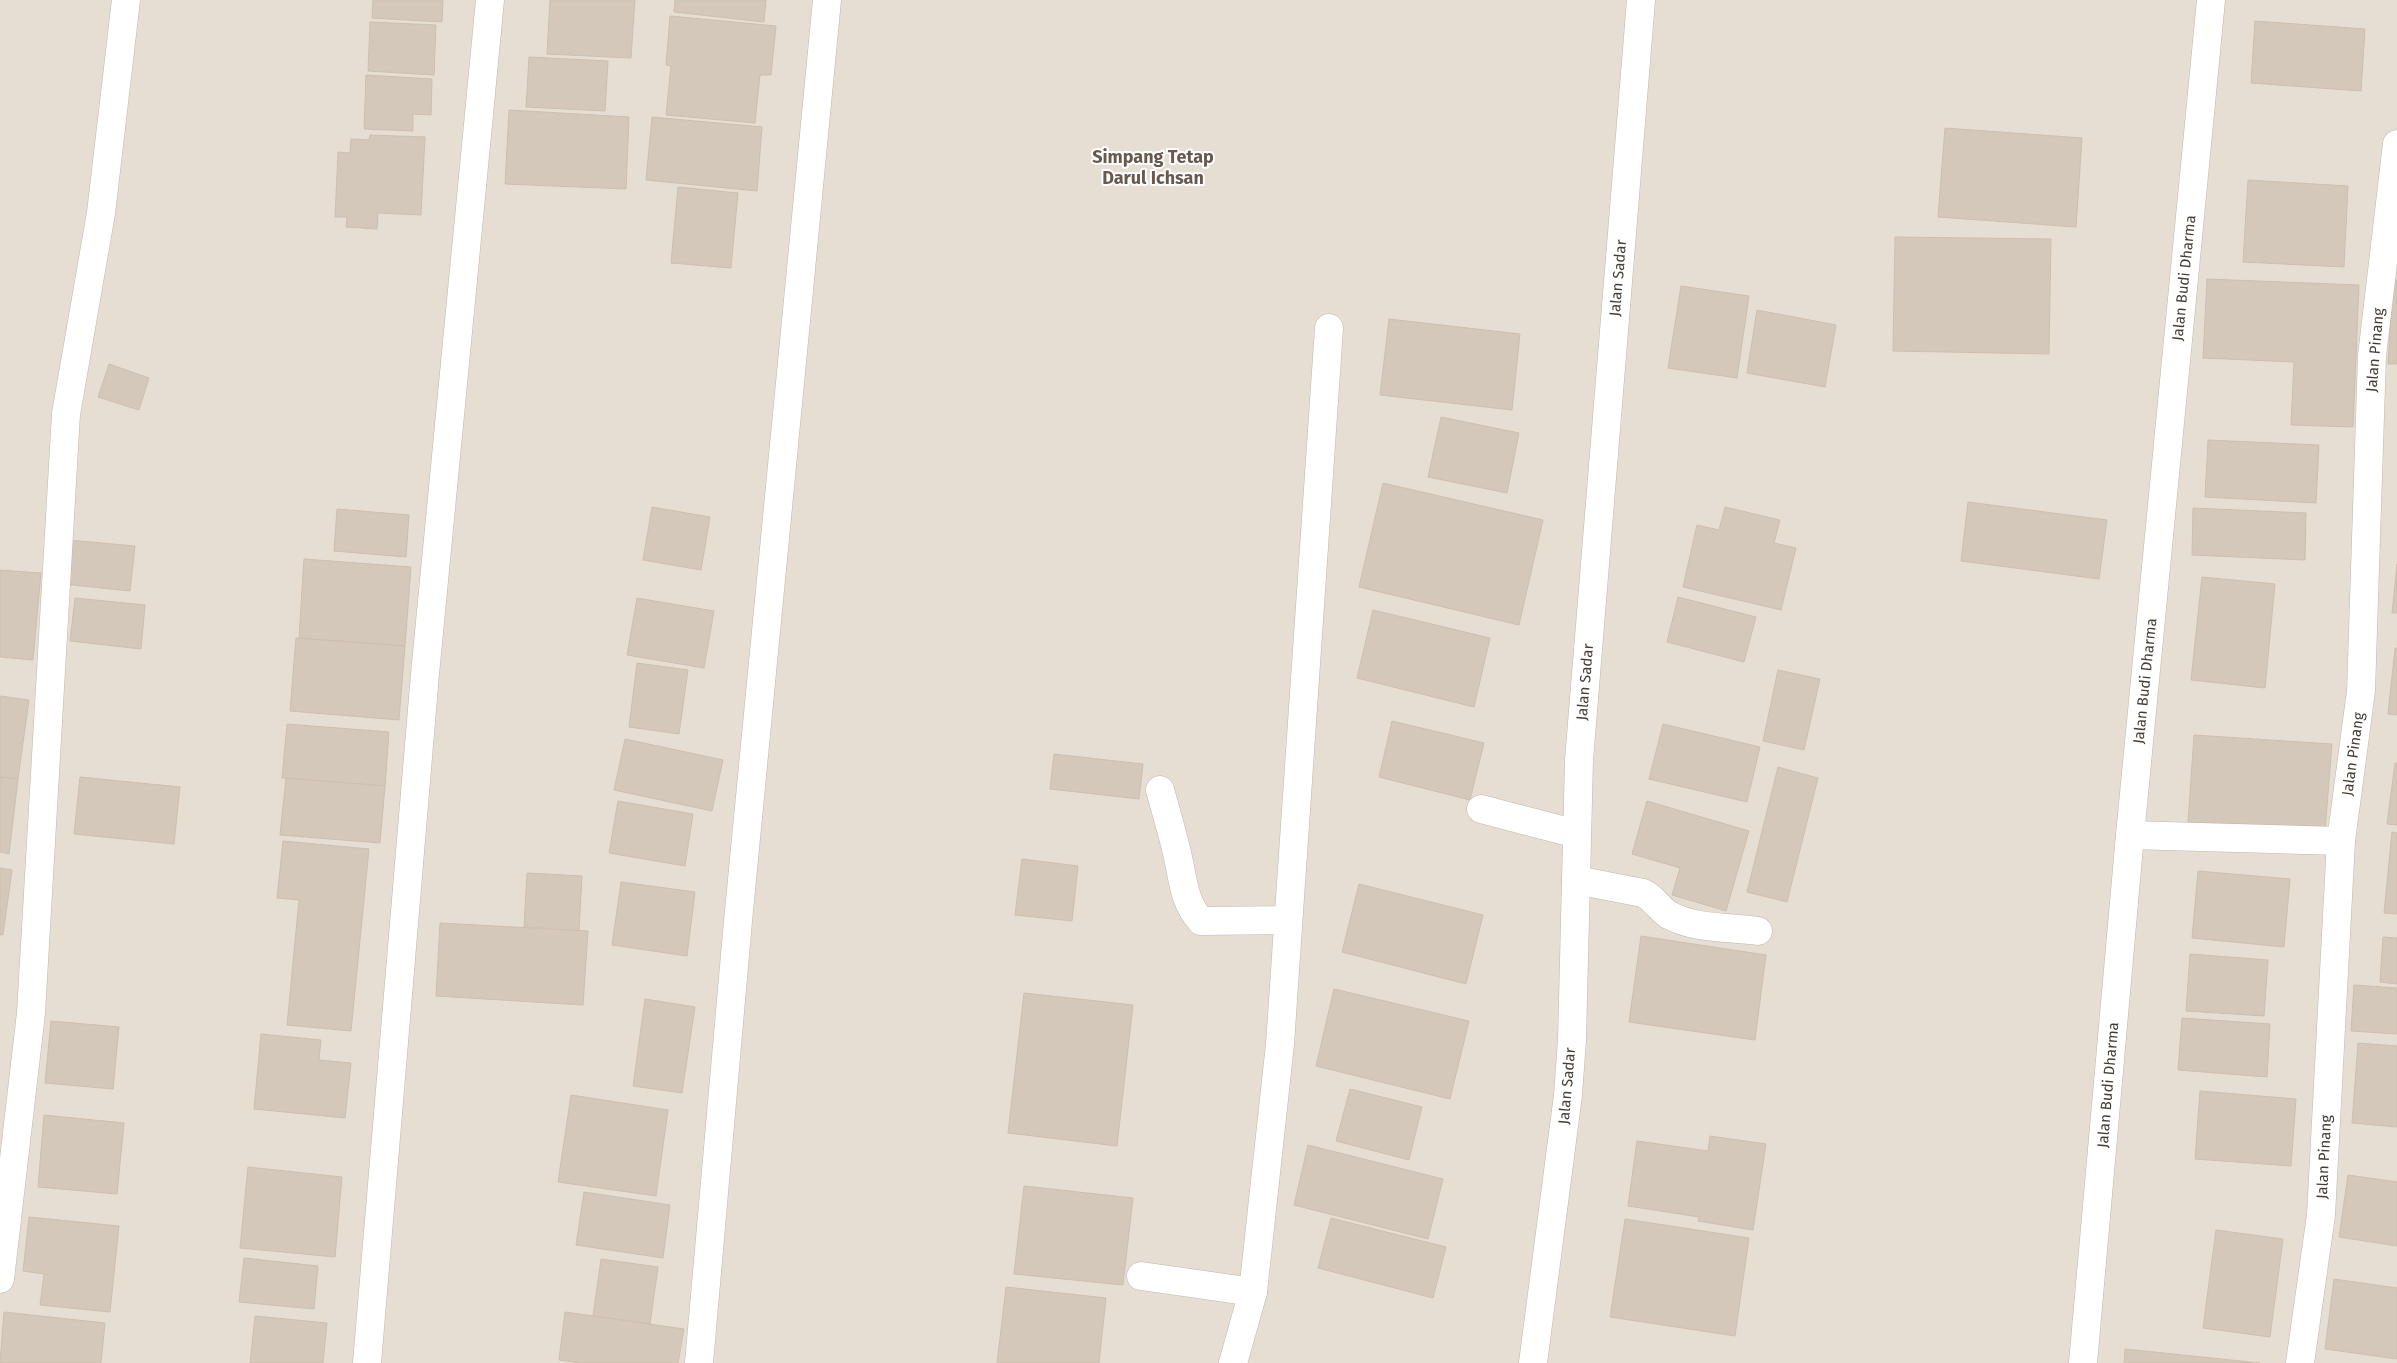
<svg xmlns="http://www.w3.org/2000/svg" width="2397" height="1363" viewBox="0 0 2397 1363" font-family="'Fira Sans',sans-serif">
<rect width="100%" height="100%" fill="#f2ede4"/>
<rect fill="#e6ded3" x="0" y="0" width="2397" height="1363"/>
<g fill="#d4c8ba" stroke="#cebfad">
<polygon points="373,0 443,0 442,22 372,18"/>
<polygon points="550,0 635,0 631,58 547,54"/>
<polygon points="675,0 766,0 764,22 674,12"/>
<polygon points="670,16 776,26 771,75 760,75 755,123 666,115 671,66 666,65"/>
<polygon points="2255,21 2365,29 2361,91 2251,83"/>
<polygon points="370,22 436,25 434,75 368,71"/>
<polygon points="529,57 608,61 605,111 526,107"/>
<polygon points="366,75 432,79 431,115 413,114 413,131 364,129"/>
<polygon points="509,110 629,117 626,189 505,184"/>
<polygon points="652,117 762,127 757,191 646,180"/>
<polygon points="1945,128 2082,138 2076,227 1938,217"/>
<polygon points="370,135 425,137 421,215 378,213 377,229 346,227 347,217 335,217 338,152 350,153 351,139 369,140"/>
<polygon points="2248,180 2348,186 2344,267 2243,262"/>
<polygon points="678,187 738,193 731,268 671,263"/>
<polygon points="1895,237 2051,239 2049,354 1893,351"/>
<polygon points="2207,279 2359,285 2353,427 2291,425 2294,362 2203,358"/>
<polygon points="2393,280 2397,280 2397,364 2388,364"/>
<polygon points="1681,286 1749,296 1737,378 1668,368"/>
<polygon points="1757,310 1836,325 1825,387 1747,373"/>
<polygon points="1389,319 1520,334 1512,410 1380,395"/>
<polygon points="109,364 149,378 139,410 98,397"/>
<polygon points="1441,417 1519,433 1507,493 1428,477"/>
<polygon points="2208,440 2319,445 2316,503 2205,497"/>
<polygon points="1383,483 1543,520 1519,625 1359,587"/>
<polygon points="1968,502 2107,520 2099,579 1961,561"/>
<polygon points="652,507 710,517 701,570 643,560"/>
<polygon points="1725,507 1780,520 1774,543 1796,548 1781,610 1683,587 1697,525 1719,530"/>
<polygon points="2193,508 2306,513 2305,560 2192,555"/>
<polygon points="337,509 409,515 406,557 334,551"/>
<polygon points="68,540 135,546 130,591 63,584"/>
<polygon points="304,559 411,567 405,646 299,638"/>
<polygon points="2397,564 2397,613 2392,613"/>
<polygon points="0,570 41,573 33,660 0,657"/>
<polygon points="2202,577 2275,584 2265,688 2191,680"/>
<polygon points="1678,597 1756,617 1744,662 1667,642"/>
<polygon points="75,598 145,605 141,649 70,641"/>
<polygon points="637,598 714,611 704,668 627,655"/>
<polygon points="1373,610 1490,638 1474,707 1357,678"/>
<polygon points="296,638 405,646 399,720 290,711"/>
<polygon points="2395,648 2397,648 2397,715 2388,714"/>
<polygon points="637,663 688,670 679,734 629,727"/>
<polygon points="1778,670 1820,679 1804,750 1763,741"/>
<polygon points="0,696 29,700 18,779 0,777"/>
<polygon points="1392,721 1484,743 1470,800 1379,777"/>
<polygon points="287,724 389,732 385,786 282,778"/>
<polygon points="1663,724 1760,747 1747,802 1649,779"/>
<polygon points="2194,735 2332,744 2325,831 2188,822"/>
<polygon points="625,739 723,760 712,811 614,790"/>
<polygon points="1054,754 1143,764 1139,799 1050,789"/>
<polygon points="2395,763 2397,763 2397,825 2387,824"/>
<polygon points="1778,767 1818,778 1787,902 1747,892"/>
<polygon points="0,777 18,779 9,854 0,852"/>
<polygon points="80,777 180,787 174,844 74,834"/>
<polygon points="286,778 385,786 380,843 280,835"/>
<polygon points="618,801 693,814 685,866 609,853"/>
<polygon points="1647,801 1749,831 1726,911 1672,895 1680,868 1632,854"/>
<polygon points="2392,832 2397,833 2397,914 2384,913"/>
<polygon points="283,841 369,849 351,1031 287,1025 299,900 277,898"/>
<polygon points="1022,859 1078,866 1072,921 1015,915"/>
<polygon points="0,868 12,870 3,935 0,935"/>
<polygon points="2198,871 2290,879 2284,947 2192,938"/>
<polygon points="527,873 582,876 579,931 524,927"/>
<polygon points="621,882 695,892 687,956 612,945"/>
<polygon points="1359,884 1483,915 1466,984 1342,952"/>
<polygon points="440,923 588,931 583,1005 436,996"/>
<polygon points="1641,936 1766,955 1755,1040 1629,1022"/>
<polygon points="2383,937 2397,938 2397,984 2380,982"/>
<polygon points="2190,954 2268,960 2264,1016 2186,1011"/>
<polygon points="2354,985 2397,988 2397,1034 2351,1031"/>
<polygon points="1334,989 1469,1021 1450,1099 1316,1066"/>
<polygon points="1024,993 1133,1005 1117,1146 1008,1133"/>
<polygon points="645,999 695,1007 682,1093 633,1086"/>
<polygon points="2182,1018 2270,1024 2267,1077 2178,1070"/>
<polygon points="51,1021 119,1027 113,1089 45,1083"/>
<polygon points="261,1034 321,1040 319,1060 351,1063 345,1118 254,1109"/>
<polygon points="2358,1043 2397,1046 2397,1127 2352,1123"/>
<polygon points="1350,1089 1422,1107 1409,1160 1336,1141"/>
<polygon points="2200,1091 2296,1099 2291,1166 2195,1159"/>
<polygon points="571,1095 668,1110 656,1196 558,1182"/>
<polygon points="44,1115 124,1123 117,1194 38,1187"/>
<polygon points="1710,1136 1766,1144 1753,1230 1698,1221 1699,1217 1628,1206 1637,1141 1708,1151"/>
<polygon points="1308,1145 1443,1179 1428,1239 1294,1205"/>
<polygon points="248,1167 342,1177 335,1257 240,1248"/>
<polygon points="2348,1175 2397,1182 2397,1246 2339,1237"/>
<polygon points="1024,1186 1133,1198 1123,1285 1014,1274"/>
<polygon points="584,1192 670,1205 663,1258 576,1245"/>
<polygon points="29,1217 119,1226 110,1312 40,1305 44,1274 23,1271"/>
<polygon points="1331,1218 1446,1247 1433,1298 1318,1268"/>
<polygon points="1625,1219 1749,1238 1735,1336 1610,1317"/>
<polygon points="2216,1230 2283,1239 2270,1337 2203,1328"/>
<polygon points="244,1258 318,1266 314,1309 239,1302"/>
<polygon points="601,1259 658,1267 650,1324 593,1316"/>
<polygon points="2334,1279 2397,1288 2397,1359 2325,1349"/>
<polygon points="1006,1287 1106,1298 1099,1363 997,1363"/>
<polygon points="4,1312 105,1323 101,1363 0,1363"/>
<polygon points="565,1312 684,1329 678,1363 580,1363 559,1360"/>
<polygon points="255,1316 327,1323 323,1363 250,1363"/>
<polygon points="2125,1349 2260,1363 2124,1363"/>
</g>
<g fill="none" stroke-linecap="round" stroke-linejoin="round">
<defs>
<g id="minor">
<path d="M 1160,790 C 1166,811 1172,832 1177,853 C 1183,877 1183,902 1201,921 L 1287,920"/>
<polyline points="1481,809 1577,834"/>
<polyline points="2130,835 2341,841"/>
<path d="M 1576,880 L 1643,893 C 1654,898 1659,909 1669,915 C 1694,929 1730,927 1758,931"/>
<polyline points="1141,1276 1253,1292"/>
<polyline points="0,1279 31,1013 66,414 101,213 126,0"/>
<polyline points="367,1363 425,674 490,0"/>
<polyline points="699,1363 738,921 827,0"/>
<polyline points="1233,1363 1253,1292 1280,1044 1329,328"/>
<polyline points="1533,1363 1568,1095 1572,1040 1579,760 1641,0"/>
<polyline points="2083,1363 2130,835 2211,0"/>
<polyline points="2300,1363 2321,1215 2341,841 2361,691 2372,356 2397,144"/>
</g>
</defs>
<use href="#minor" stroke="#c0b7aa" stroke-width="29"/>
<use href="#minor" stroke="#fff" stroke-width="28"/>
</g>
<g text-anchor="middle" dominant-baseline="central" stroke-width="4" stroke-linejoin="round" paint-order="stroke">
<g font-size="15" fill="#443d34" stroke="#fff">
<text transform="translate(1618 278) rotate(-85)">Jalan Sadar</text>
<text transform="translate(2184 278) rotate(-84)">Jalan Budi Dharma</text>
<text transform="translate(2375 350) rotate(-85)">Jalan Pinang</text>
<text transform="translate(2145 681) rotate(-84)">Jalan Budi Dharma</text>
<text transform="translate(1585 682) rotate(-85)">Jalan Sadar</text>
<text transform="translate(2353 754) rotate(-82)">Jalan Pinang</text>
<text transform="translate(2108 1085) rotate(-85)">Jalan Budi Dharma</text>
<text transform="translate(1567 1086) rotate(-85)">Jalan Sadar</text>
<text transform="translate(2324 1157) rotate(-87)">Jalan Pinang</text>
</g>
<g font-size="18" font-weight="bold" fill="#675a4c" stroke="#fff">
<text x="1153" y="157">Simpang Tetap<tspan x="1153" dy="21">Darul Ichsan</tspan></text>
</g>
</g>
</svg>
